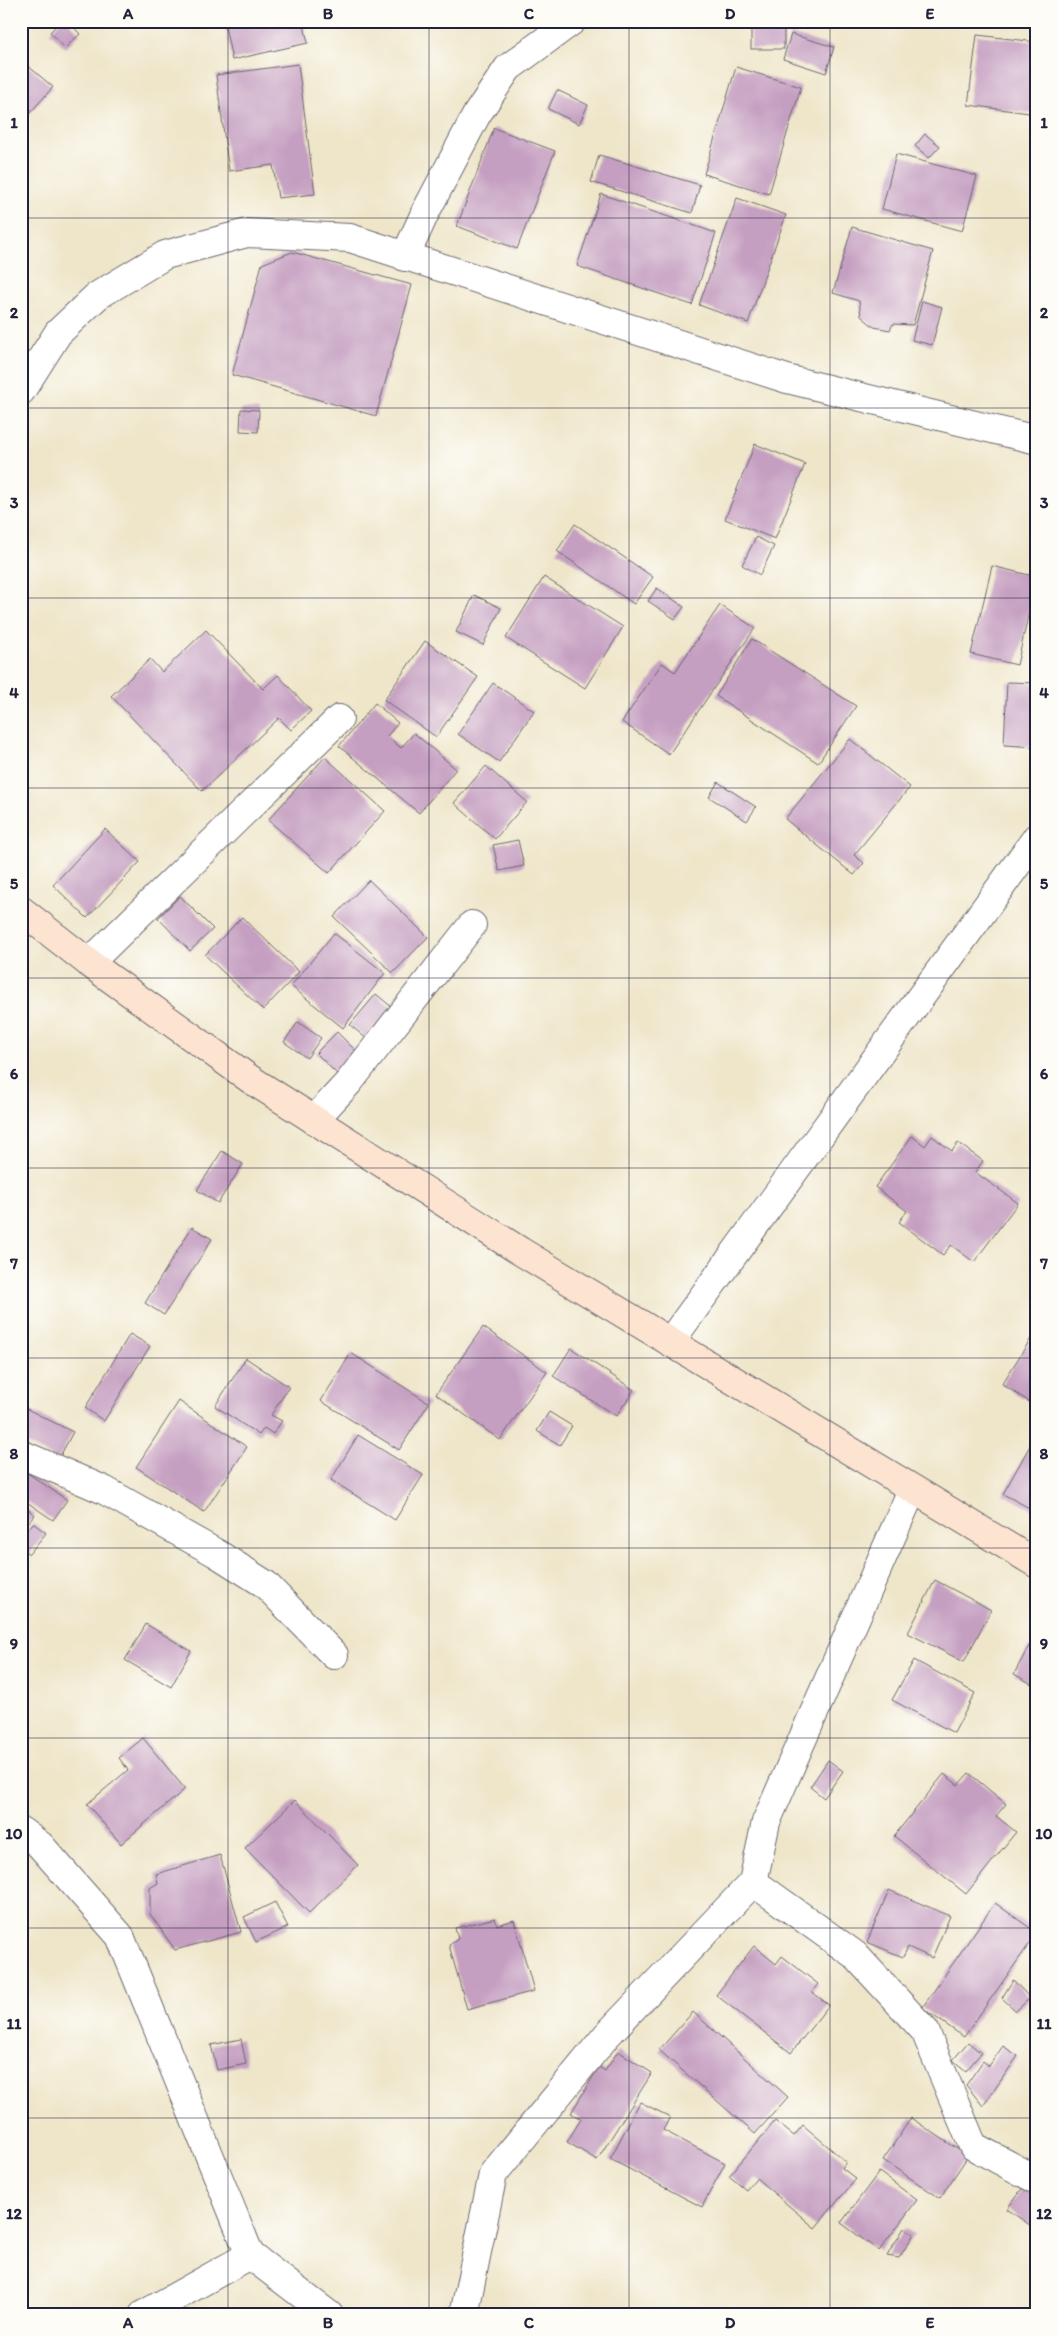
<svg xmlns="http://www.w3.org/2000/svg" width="1058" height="2336" viewBox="0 0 1058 2336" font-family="Itim,sans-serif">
<rect width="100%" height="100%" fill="#fdfcf7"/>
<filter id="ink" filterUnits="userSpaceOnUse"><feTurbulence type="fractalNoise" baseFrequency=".02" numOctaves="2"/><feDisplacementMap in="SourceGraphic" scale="10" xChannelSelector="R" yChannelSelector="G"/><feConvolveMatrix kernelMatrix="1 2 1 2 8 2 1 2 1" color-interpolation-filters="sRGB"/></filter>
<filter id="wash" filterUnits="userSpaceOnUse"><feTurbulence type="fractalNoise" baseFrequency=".0096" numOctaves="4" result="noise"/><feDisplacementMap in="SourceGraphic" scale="20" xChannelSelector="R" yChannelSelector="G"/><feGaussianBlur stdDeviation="1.12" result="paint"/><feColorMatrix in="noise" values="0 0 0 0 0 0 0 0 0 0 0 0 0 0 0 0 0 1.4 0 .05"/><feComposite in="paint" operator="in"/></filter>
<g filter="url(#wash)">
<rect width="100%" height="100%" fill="#efe6ca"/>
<g id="blocks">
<g fill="#c59fc1">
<polygon points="21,21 34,21 21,30"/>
<polygon points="61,21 68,21 80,34 65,48 50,32"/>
<polygon points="224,21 303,21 308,43 232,60"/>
<rect x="751" y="21" width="33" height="28"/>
<polygon points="791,34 834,47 826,73 783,59"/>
<polygon points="977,35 1037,42 1037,114 968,105"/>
<polygon points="21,60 53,87 21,123"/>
<polygon points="298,64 315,194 278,198 273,165 229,171 216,75"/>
<polygon points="736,67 801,87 769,194 704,174"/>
<polygon points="557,90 588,105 579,124 548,109"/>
<polygon points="494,128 555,151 517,249 457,226"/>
<polygon points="925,134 940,146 929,158 915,146"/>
<polygon points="896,154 977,176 962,231 882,209"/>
<polygon points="599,155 700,185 692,213 591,182"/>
<polygon points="601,194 716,233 692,305 577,266"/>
<polygon points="737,198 786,215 748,323 699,305"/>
<polygon points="852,227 933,251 913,325 893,324 890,330 874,327 861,316 859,301 833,293"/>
<polygon points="292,252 412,285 376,416 232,375 262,264"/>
<polygon points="922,301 942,307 932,345 912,340"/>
<polygon points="241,409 259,410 258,432 240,431"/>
<polygon points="755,444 805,464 775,539 725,519"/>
<polygon points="575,524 653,577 634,604 557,551"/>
<polygon points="756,537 774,546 760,575 742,565"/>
<polygon points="992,566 1037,577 1017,665 971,654"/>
<polygon points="544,577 623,627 585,688 506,638"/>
<polygon points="657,588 684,607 675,619 648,601"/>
<polygon points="474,595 501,608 483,645 456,632"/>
<polygon points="720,605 755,628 669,754 622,722 662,663 675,672"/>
<polygon points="206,630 263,689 278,675 311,711 291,730 279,718 202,791 111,696 150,659 162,672"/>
<polygon points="752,639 856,706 818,763 716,696"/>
<polygon points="425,641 478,677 436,737 384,700"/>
<polygon points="1007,682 1037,683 1037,747 1004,745"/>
<polygon points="493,683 534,711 499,762 458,734"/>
<polygon points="375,703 398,723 387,736 401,748 414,733 456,769 419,813 339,746"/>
<polygon points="850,739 910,787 854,855 864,863 854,875 785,819"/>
<polygon points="325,757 385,811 329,873 268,820"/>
<polygon points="486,766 527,802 495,839 454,803"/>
<polygon points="718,782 756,807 747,821 709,797"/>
<polygon points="105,829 140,862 87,918 53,885"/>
<polygon points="518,840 524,866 499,871 493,845"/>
<polygon points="369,880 428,937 393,973 334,917"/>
<polygon points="180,896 213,929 190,951 158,918"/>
<polygon points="242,917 299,972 263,1010 205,955"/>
<polygon points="334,933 385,973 343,1028 291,986"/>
<polygon points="376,994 394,1009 368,1040 350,1025"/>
<polygon points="298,1022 321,1038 307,1058 284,1042"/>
<polygon points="337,1032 358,1053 337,1074 316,1053"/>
<polygon points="912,1136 925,1146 932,1136 952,1151 958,1143 983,1161 975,1172 1018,1203 974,1262 951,1245 943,1255 899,1222 907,1211 875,1187"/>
<polygon points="222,1151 243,1164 218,1203 197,1190"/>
<polygon points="192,1227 212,1239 164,1315 145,1303"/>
<polygon points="483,1327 547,1372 500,1440 436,1394"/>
<polygon points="1037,1329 1037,1407 1002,1384"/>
<polygon points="130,1334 150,1346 104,1421 85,1408"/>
<polygon points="571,1348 634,1390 616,1416 553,1376"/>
<polygon points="351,1353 429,1403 399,1450 321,1401"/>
<polygon points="246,1358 289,1387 271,1415 282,1421 273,1434 264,1428 259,1435 215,1406"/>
<polygon points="179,1401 247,1447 204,1512 136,1467"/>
<polygon points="21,1406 73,1432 58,1460 21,1441"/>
<polygon points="549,1412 572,1426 560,1445 537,1431"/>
<polygon points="1037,1433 1037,1512 1003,1494"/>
<polygon points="358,1435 423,1475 395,1520 331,1480"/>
<polygon points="23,1470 67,1500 53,1520 21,1498"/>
<polygon points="21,1504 35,1515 21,1531"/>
<polygon points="33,1523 46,1533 29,1554 21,1548 21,1538"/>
<polygon points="935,1580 991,1610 964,1662 908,1633"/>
<polygon points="146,1624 191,1651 171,1687 125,1660"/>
<polygon points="1029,1646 1037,1650 1037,1687 1014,1674"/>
<polygon points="914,1660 975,1693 954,1733 892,1700"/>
<polygon points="143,1738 185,1789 121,1844 87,1804 128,1770 119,1758"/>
<polygon points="828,1760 843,1771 824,1798 810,1787"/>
<polygon points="969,1773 1006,1804 996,1816 1016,1832 966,1894 894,1836 944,1774 958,1785"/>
<polygon points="295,1800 358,1865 309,1913 245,1848"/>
<polygon points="220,1855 241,1932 175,1950 150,1914 150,1888 158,1883 156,1874"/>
<polygon points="889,1890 950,1916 932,1958 908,1947 903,1957 867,1942"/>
<polygon points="275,1902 288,1927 256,1942 244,1917"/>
<polygon points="995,1903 1037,1933 964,2037 922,2008"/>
<polygon points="495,1918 497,1925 514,1920 534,1991 467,2009 449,1945 458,1939 455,1928"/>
<polygon points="1037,1938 1037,1953 1032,1951"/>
<polygon points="754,1946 776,1964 782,1956 818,1984 812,1992 829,2005 791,2053 716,1995"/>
<polygon points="1013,1980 1030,1998 1016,2011 1002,1998"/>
<polygon points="693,2012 788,2097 755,2134 659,2050"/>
<polygon points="241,2039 246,2064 217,2070 211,2045"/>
<polygon points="968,2042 981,2053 966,2071 953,2060"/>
<polygon points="1003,2046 1018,2056 983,2106 966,2085 983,2061 989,2066"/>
<polygon points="618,2051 652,2073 597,2160 567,2142 581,2119 571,2113 599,2067 605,2071"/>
<polygon points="640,2102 670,2117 663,2130 725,2163 702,2207 610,2159"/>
<polygon points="911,2118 968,2156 940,2198 883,2160"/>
<polygon points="775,2121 794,2136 803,2125 846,2162 842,2168 856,2179 815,2228 756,2178 746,2190 729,2176"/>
<polygon points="879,2172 917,2200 879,2251 841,2223"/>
<polygon points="1024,2186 1037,2195 1037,2230 1007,2209"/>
<polygon points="904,2228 914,2234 899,2258 887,2256"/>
</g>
</g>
</g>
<g filter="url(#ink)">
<use href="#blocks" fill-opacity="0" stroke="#6a676d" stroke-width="1"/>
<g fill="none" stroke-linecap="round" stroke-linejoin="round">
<defs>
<g id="street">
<polyline points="405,257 425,213 477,114 508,68 572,21"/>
<polyline points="21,391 58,333 97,296 165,255 247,233 350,238 787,379 1037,440"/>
<polyline points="89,963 339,719"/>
<polyline points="314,1120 349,1082 472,925"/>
<polyline points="670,1342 1037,837"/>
<polyline points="21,1454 104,1490 216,1553 265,1584 334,1655"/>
<polyline points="21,1831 40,1845 120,1936 250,2255"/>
<polyline points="753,1882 855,1955 925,2031 973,2146 1037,2180"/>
<polyline points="143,2315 250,2255 329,2315"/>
<polyline points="464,2315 493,2174 607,2035 753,1882 766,1822 912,1490"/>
</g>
<polyline id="secondary" points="21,910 89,963 250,1079 520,1251 1037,1564"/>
</defs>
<use href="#street" stroke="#6a676d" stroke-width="30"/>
<use href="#secondary" stroke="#6a676d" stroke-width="30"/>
<use href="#street" stroke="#fff" stroke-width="28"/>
<use href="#secondary" stroke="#fde4d1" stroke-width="28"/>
</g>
</g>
<path fill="none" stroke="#22223b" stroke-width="1" stroke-opacity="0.55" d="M 228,21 L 228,2315M 429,21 L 429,2315M 629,21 L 629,2315M 830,21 L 830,2315M 21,218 L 1037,218M 21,408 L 1037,408M 21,598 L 1037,598M 21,788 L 1037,788M 21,978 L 1037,978M 21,1168 L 1037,1168M 21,1358 L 1037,1358M 21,1548 L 1037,1548M 21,1738 L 1037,1738M 21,1928 L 1037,1928M 21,2118 L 1037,2118"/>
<rect width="1058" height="2336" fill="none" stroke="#fdfcf7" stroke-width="55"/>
<rect x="28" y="28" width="1002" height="2280" fill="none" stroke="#22223b" stroke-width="2"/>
<g font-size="16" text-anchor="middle" font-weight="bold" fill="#22223b">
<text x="128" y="19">A</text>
<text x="328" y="19">B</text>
<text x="529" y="19">C</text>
<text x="730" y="19">D</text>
<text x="930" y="19">E</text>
<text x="14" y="128">1</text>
<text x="1044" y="128">1</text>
<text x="14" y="318">2</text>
<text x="1044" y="318">2</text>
<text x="14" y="508">3</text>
<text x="1044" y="508">3</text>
<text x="14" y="698">4</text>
<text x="1044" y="698">4</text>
<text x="14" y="889">5</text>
<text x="1044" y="889">5</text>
<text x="14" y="1079">6</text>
<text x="1044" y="1079">6</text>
<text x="14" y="1269">7</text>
<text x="1044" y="1269">7</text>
<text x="14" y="1459">8</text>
<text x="1044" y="1459">8</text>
<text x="14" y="1649">9</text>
<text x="1044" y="1649">9</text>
<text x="14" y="1839">10</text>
<text x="1044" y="1839">10</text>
<text x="14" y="2029">11</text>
<text x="1044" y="2029">11</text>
<text x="14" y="2219">12</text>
<text x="1044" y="2219">12</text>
<text x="128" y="2328">A</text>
<text x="328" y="2328">B</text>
<text x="529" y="2328">C</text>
<text x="730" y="2328">D</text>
<text x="930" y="2328">E</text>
</g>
</svg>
